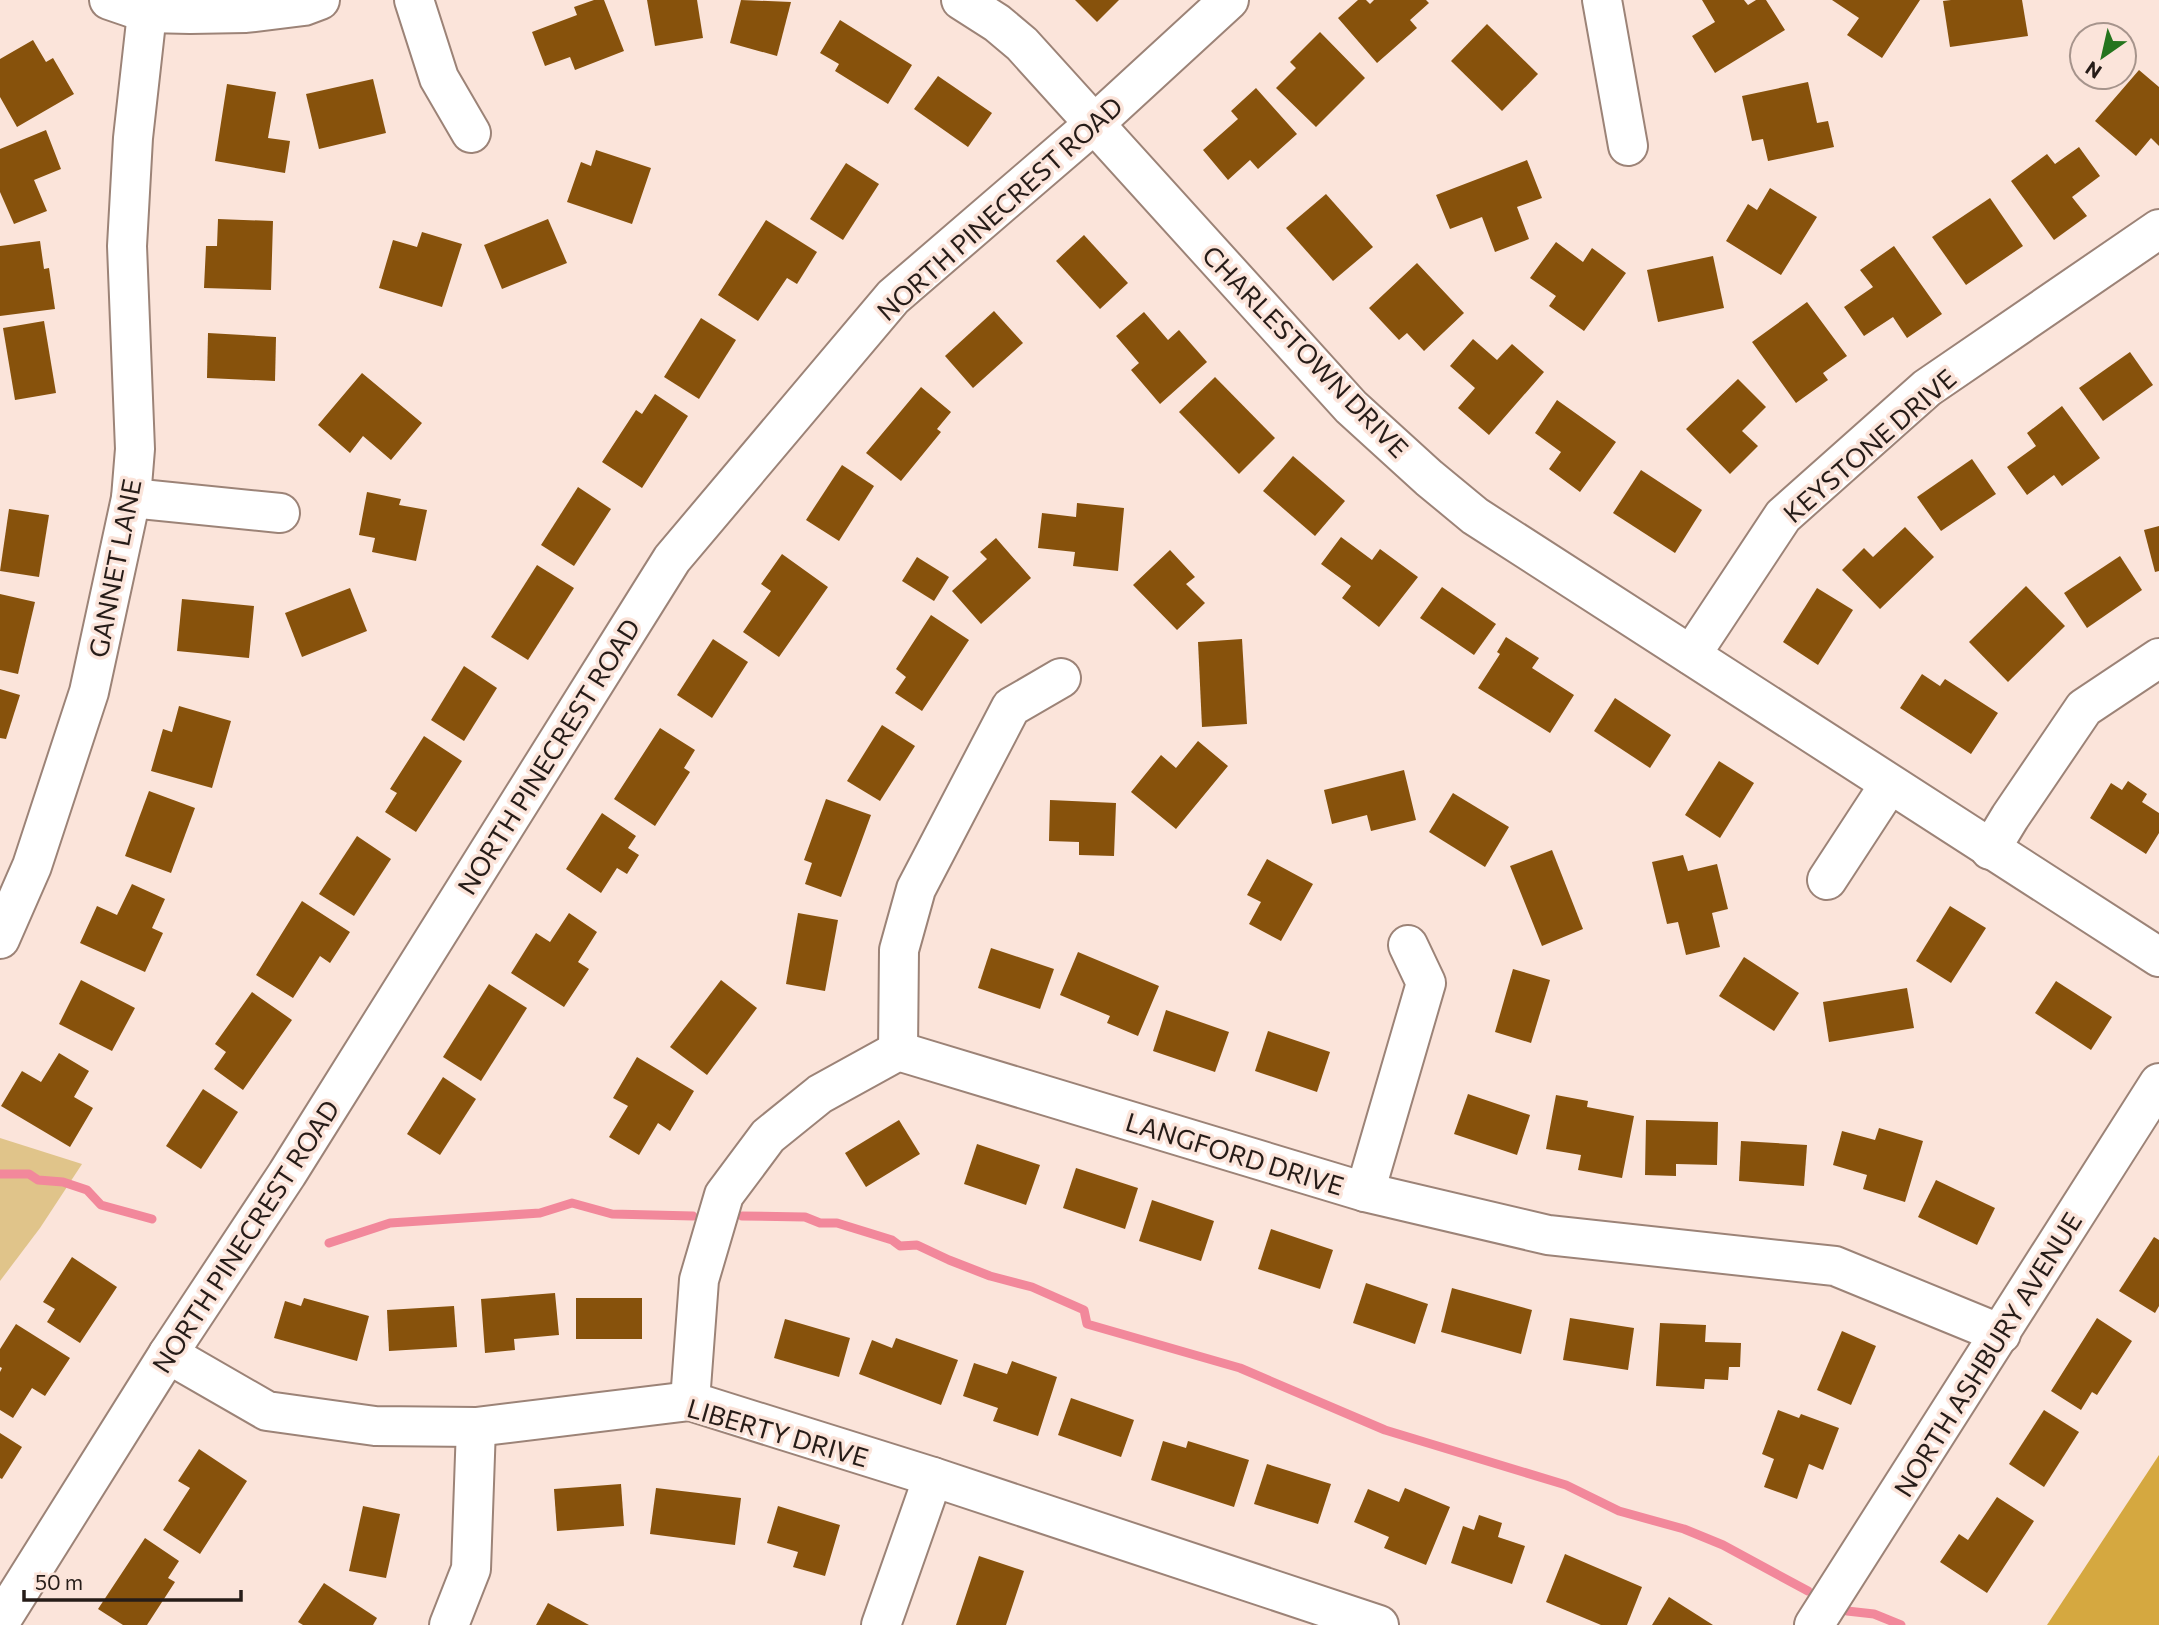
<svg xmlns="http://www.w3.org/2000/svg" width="2159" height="1625" viewBox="0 0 2159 1625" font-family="Commissioner,sans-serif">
<rect width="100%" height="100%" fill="#fbe4da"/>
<polygon fill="#e0c48a" points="0,1138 82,1164 40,1228 0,1281"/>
<polygon fill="#d5a840" points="2159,1455 2159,1625 2047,1625"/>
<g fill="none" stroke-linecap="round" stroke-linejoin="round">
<g stroke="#f2889b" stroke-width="9">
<polyline points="0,1174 29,1174 38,1180 63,1182 87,1190 101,1205 152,1219"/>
<polyline points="742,1216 805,1217 820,1223 837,1223 892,1240 900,1246 917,1245 949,1260 990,1276 1032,1287 1084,1310 1087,1324 1240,1368 1385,1430 1566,1485 1619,1511 1684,1529 1723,1545 1808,1591"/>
<polyline points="329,1243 390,1223 540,1213 572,1203 612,1214 693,1216"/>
<polyline points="1847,1611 1874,1614 1901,1625"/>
</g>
</g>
<g fill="#87520c">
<polygon points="594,0 604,0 624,51 575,70 570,57 545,66 532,32 577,15 574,7"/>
<polygon points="647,0 697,0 703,38 655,46"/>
<polygon points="741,0 791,2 777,56 730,43"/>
<polygon points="1075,0 1119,0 1097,22"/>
<polygon points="1358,0 1366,0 1370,4 1374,0 1426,0 1429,3 1410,20 1417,28 1377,63 1338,18"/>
<polygon points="1702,0 1744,0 1748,5 1756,0 1766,0 1785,30 1715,73 1692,36 1715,22"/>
<polygon points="1832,0 1920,0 1882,58 1847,35 1859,18"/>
<polygon points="1951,0 2022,0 2028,36 1950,47 1943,1"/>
<polygon points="840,20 912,65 888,104 835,71 839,64 820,53"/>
<polygon points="1487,24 1538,74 1502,111 1451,61"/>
<polygon points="1320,32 1365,78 1316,127 1276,88 1296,68 1290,62"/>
<polygon points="33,40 46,62 53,58 74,94 17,127 0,97 0,59"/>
<polygon points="2139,70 2159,87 2159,146 2151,138 2136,156 2095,121"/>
<polygon points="938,76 992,113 968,147 914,109"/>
<polygon points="373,79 386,133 319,149 306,94"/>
<polygon points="1808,82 1817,123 1828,121 1834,147 1768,161 1763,139 1752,141 1742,96"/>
<polygon points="227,84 276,92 268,138 290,141 285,173 215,161"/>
<polygon points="1256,88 1297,134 1258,169 1250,160 1228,180 1203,150 1238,119 1231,111"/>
<polygon points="46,130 61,169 34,180 47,211 14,224 0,192 0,149"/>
<polygon points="2079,147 2100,176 2072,197 2087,216 2054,240 2011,181 2047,154 2055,164"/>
<polygon points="596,150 651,168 632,224 567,202 581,162 591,166"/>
<polygon points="1527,160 1542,198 1517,207 1529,239 1495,252 1482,217 1450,229 1436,195"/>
<polygon points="846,163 879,184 843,240 810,219"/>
<polygon points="1770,188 1817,217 1781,275 1726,241 1748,204 1757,210"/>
<polygon points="1326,194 1373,247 1333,281 1286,228"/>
<polygon points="1990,198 2023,246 1966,285 1932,237"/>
<polygon points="218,219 273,221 271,290 204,288 206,246 217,246"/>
<polygon points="548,219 567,263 502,289 484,245"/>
<polygon points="766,220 817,252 797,284 787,278 758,321 718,295"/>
<polygon points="422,232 462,244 442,307 379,288 393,240 417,247"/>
<polygon points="1084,235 1128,283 1100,309 1056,261"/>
<polygon points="40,241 44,269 49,268 55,309 0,316 0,246"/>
<polygon points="1556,242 1583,262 1592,248 1626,273 1584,331 1549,306 1556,296 1530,278"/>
<polygon points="1894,246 1942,314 1907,338 1893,317 1864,336 1844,307 1873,287 1860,270"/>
<polygon points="1713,256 1724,308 1658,322 1647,270"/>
<polygon points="1417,263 1464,313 1424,351 1407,333 1399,340 1369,308"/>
<polygon points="1807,302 1847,356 1823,373 1828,380 1796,403 1752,342"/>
<polygon points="994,311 1023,343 973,388 945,356"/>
<polygon points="1144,312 1168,340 1179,330 1207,362 1160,404 1131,370 1139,363 1116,336"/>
<polygon points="701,318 736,340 699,399 664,377"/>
<polygon points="44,321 56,393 15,400 3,328"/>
<polygon points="208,333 276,337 275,381 207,378"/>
<polygon points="1473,339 1497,360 1512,344 1544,372 1489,435 1458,408 1475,388 1450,366"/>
<polygon points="2130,352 2153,385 2103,421 2079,388"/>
<polygon points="362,373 422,423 391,460 363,436 350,453 318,425"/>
<polygon points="1215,377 1275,438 1239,474 1179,412"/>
<polygon points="1738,379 1766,407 1742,431 1758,446 1730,474 1686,429"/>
<polygon points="921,387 951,412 937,429 941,432 901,481 866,453"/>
<polygon points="655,394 688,416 642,488 602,462 636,410 642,414"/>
<polygon points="1557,400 1616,442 1580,492 1549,469 1561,452 1535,433"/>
<polygon points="2062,406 2100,458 2062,486 2054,475 2027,495 2007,467 2036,446 2027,433"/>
<polygon points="1293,456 1345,501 1315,536 1263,491"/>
<polygon points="1972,459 1996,494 1941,531 1917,497"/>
<polygon points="842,465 874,486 839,541 806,520"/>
<polygon points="1641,470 1702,510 1675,553 1613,513"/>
<polygon points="578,487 611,509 574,566 541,545"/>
<polygon points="367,492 401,499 399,505 427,510 416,561 372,552 375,538 359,535"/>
<polygon points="1077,503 1124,508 1118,571 1073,566 1075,552 1038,548 1042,513 1076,517"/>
<polygon points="9,509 49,515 39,577 0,571"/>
<polygon points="2159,526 2159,571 2155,572 2144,530"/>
<polygon points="1905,527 1934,557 1880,609 1842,570 1864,548 1873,557"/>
<polygon points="1341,537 1372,560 1380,549 1418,577 1379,627 1342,598 1351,586 1321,564"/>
<polygon points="996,538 1031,578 981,624 952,591 987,559 980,552"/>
<polygon points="1170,550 1195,577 1186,584 1205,603 1177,630 1133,585"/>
<polygon points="782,554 828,587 779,657 743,632 771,591 761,584"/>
<polygon points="2120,556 2142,590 2087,628 2064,593"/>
<polygon points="917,557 949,577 934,601 902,581"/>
<polygon points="537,565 574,588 528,660 491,637"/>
<polygon points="2026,586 2065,626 2008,682 1969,642"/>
<polygon points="1442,587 1496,624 1474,655 1420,618"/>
<polygon points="350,588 367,631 302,657 285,613"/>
<polygon points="1817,588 1853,610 1818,665 1783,642"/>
<polygon points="0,594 35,602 18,674 0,670"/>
<polygon points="182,599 254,606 249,658 177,651"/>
<polygon points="931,615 969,640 922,711 895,693 906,677 896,669"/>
<polygon points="1506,637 1539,658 1532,668 1574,695 1550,733 1478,688 1500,654 1497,652"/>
<polygon points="713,639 748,662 712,718 677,695"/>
<polygon points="1242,639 1247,724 1202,727 1198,642"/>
<polygon points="464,666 497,688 464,741 431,720"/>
<polygon points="1922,674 1940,686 1945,679 1998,713 1971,754 1900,708"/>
<polygon points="0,689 20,695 6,739 0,738"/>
<polygon points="1615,698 1671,735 1650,768 1594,731"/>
<polygon points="179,706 231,721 212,788 151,771 163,729 172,732"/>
<polygon points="882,725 915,746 880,801 847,781"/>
<polygon points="660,728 695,750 684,768 690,772 655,826 614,799"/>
<polygon points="424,736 462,761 416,832 385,812 397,793 390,789"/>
<polygon points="1198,741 1228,766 1176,829 1131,792 1161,755 1176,768"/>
<polygon points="1719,761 1754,783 1720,838 1685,815"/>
<polygon points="1404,770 1416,820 1371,831 1367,815 1332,824 1324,790"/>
<polygon points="2128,781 2147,794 2142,802 2159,813 2159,833 2146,854 2090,818 2111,783 2122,790"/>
<polygon points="149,791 195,808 171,873 125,856"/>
<polygon points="1453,793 1509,827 1485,867 1429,832"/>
<polygon points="826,799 871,815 841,897 805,884 812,863 804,860"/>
<polygon points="1050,800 1116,803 1114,856 1079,855 1079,842 1049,841"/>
<polygon points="602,813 636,836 628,848 639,855 627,874 617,868 601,893 566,869"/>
<polygon points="357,836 391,859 354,916 319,894"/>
<polygon points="1552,850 1583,929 1542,946 1510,866"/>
<polygon points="1683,855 1688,871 1717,864 1728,909 1712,913 1720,947 1686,955 1678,922 1667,924 1652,862"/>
<polygon points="1267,859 1313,884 1281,941 1249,924 1261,902 1247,895"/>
<polygon points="132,884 165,899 152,928 163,933 145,972 80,943 97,906 117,915"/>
<polygon points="302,901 350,932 330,963 320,956 293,998 256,975"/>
<polygon points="1950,906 1986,928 1951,983 1916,961"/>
<polygon points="569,913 597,932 578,962 589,969 564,1007 511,973 536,933 550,942"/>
<polygon points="798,913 838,920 825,991 786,984"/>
<polygon points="991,948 1054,969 1040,1009 978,988"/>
<polygon points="1078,952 1159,986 1138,1036 1107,1023 1110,1016 1060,995"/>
<polygon points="1744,957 1799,993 1774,1031 1719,996"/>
<polygon points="1513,969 1550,980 1531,1043 1495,1032"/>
<polygon points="81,980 135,1008 112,1051 59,1024"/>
<polygon points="721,980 757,1008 707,1075 670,1047"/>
<polygon points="2056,981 2112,1017 2091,1050 2035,1013"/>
<polygon points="489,984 527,1008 481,1081 443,1057"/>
<polygon points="1907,988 1914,1028 1829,1042 1823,1002"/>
<polygon points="252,992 292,1020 243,1090 214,1069 226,1052 215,1044"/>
<polygon points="1166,1010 1229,1032 1215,1072 1153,1051"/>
<polygon points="1268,1031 1330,1052 1317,1092 1255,1071"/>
<polygon points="59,1053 89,1071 74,1097 93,1108 70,1147 1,1106 22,1071 41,1082"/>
<polygon points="637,1057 694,1091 670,1131 658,1123 639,1155 609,1137 628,1106 613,1098"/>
<polygon points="443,1077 476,1099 440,1155 407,1134"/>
<polygon points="203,1089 238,1112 201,1169 166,1146"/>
<polygon points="1468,1094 1530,1115 1517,1155 1454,1134"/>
<polygon points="1556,1095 1588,1101 1587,1107 1634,1116 1622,1178 1578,1170 1581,1155 1546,1149"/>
<polygon points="899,1120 920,1154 866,1187 845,1153"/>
<polygon points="1646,1120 1718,1122 1717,1165 1676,1164 1676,1176 1645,1175"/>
<polygon points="1879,1128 1923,1141 1905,1202 1863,1189 1867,1175 1833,1165 1842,1131 1875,1140"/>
<polygon points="1741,1141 1807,1145 1804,1186 1739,1181"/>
<polygon points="977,1144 1040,1165 1026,1205 964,1184"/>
<polygon points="1076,1168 1138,1188 1125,1229 1063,1208"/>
<polygon points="1936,1180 1995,1208 1977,1245 1918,1217"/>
<polygon points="1152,1200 1214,1221 1201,1261 1139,1241"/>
<polygon points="1271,1229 1333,1250 1320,1289 1258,1269"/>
<polygon points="2154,1237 2159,1240 2159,1306 2155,1313 2119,1291"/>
<polygon points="72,1257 117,1287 80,1343 47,1322 55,1309 43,1302"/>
<polygon points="1366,1283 1428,1304 1415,1344 1353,1323"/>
<polygon points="1452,1288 1532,1310 1521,1354 1441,1332"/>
<polygon points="555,1293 559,1335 514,1339 515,1350 485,1353 481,1299"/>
<polygon points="304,1298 369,1316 357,1361 274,1338 285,1301 301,1306"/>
<rect x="576" y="1298" width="66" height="41"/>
<polygon points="454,1306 457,1347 389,1351 387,1310"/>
<polygon points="1570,1318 1634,1328 1628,1370 1563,1360"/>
<polygon points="2097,1318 2132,1341 2097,1395 2092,1392 2081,1410 2051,1391"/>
<polygon points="785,1319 850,1338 839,1377 774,1358"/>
<polygon points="1660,1323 1706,1325 1705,1342 1741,1343 1740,1367 1729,1367 1728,1380 1705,1379 1704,1389 1656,1386"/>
<polygon points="16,1324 70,1358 45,1396 32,1388 13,1418 0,1410 0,1372 2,1368 0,1367 0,1349"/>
<polygon points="1842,1331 1876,1346 1851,1405 1817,1390"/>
<polygon points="896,1338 958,1360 941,1405 859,1374 872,1340 892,1348"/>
<polygon points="1012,1361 1057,1377 1038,1436 993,1421 998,1408 963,1396 974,1363 1007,1374"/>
<polygon points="1071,1398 1134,1420 1121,1457 1058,1435"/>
<polygon points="1778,1410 1799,1418 1801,1414 1839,1428 1823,1470 1809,1464 1797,1499 1764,1487 1774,1459 1762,1454"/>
<polygon points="2044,1410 2079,1432 2044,1487 2009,1464"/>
<polygon points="0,1433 22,1447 2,1479 0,1478"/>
<polygon points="1163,1441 1186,1448 1188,1441 1249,1460 1234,1507 1151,1480"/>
<polygon points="199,1449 247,1481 200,1554 163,1530 190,1488 178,1481"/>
<polygon points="1267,1464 1331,1484 1318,1524 1254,1504"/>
<polygon points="621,1484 624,1526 557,1531 554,1489"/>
<polygon points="656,1488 741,1498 735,1545 650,1534"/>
<polygon points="1405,1488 1450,1507 1426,1565 1384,1548 1389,1537 1354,1522 1368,1489 1399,1502"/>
<polygon points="1997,1497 2034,1521 1987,1593 1940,1562 1959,1534 1968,1540"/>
<polygon points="363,1506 400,1514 386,1578 349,1571"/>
<polygon points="778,1506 840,1525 825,1576 793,1567 798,1552 767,1543"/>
<polygon points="1479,1515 1502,1523 1498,1537 1525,1546 1512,1584 1451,1563 1463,1526 1474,1530"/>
<polygon points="145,1538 179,1561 168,1578 175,1582 147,1625 123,1625 98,1609"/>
<polygon points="1565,1554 1642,1587 1627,1625 1601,1625 1546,1602"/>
<polygon points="979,1556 1024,1571 1006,1625 956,1625"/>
<polygon points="324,1583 377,1618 373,1625 303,1625 298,1622"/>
<polygon points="1669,1597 1713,1625 1652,1625"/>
<polygon points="548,1603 589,1625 536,1625"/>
</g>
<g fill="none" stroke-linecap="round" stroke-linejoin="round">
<defs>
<g id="minor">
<polyline points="109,0 147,13 190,14 246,13 304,6 320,0"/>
<polyline points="414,0 439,78 471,133"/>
<polyline points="961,0 997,23 1022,44 1351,407 1429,478 1475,516 2159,957"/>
<polyline points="1602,0 1628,146"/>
<polyline points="131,498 280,513"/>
<polyline points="1691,655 1783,516 1927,388 2159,229"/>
<polyline points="1990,850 2010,817 2084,708 2159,658"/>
<polyline points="1827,880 1889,785"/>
<polyline points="0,939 32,866 89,692 131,498 135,449 127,246 133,138 147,13"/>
<polyline points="898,1051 899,950 916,889 1011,707 1061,678"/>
<polyline points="1365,1192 1426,983 1408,945"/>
<polyline points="168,1354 267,1411 375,1426 476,1427 690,1401 933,1477 1379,1625"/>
<polyline points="690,1401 699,1280 724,1195 768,1136 820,1094 898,1051 1365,1192 1548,1235 1835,1266 2001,1334"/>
<polyline points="0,1622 168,1354 287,1174 672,559 893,297 1094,124 1229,0"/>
<polyline points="449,1625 471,1569 476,1427"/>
<polyline points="881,1625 933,1477"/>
<polyline points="1814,1625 2159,1083"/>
</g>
</defs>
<use href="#minor" stroke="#9c8377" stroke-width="42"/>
<use href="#minor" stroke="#fff" stroke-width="38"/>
</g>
<g text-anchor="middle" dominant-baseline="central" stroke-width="7" stroke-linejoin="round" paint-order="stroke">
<g font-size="26" fill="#261c18" stroke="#fbe4da">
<text transform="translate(999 208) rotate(-42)">NORTH PINECREST ROAD</text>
<text transform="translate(1306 351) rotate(46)">CHARLESTOWN DRIVE</text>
<text transform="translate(1869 445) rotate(-41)">KEYSTONE DRIVE</text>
<text transform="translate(114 568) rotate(-79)">GANNET LANE</text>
<text transform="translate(548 756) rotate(-58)">NORTH PINECREST ROAD</text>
<text transform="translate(1235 1153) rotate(17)">LANGFORD DRIVE</text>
<text transform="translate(245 1236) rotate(-57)">NORTH PINECREST ROAD</text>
<text transform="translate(1987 1354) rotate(-58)">NORTH ASHBURY AVENUE</text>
<text transform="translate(778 1432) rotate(16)">LIBERTY DRIVE</text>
</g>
</g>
<g transform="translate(2103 56) rotate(214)"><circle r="33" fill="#fbe4da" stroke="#a6948c" stroke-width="2"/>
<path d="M0-5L12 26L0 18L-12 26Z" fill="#24741d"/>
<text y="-10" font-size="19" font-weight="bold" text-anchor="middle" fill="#261c18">N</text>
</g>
<path d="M24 1590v10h217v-10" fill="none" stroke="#261c18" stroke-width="3.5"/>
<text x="35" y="1590" font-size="21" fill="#261c18" stroke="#fbe4da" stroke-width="5" paint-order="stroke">50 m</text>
</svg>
